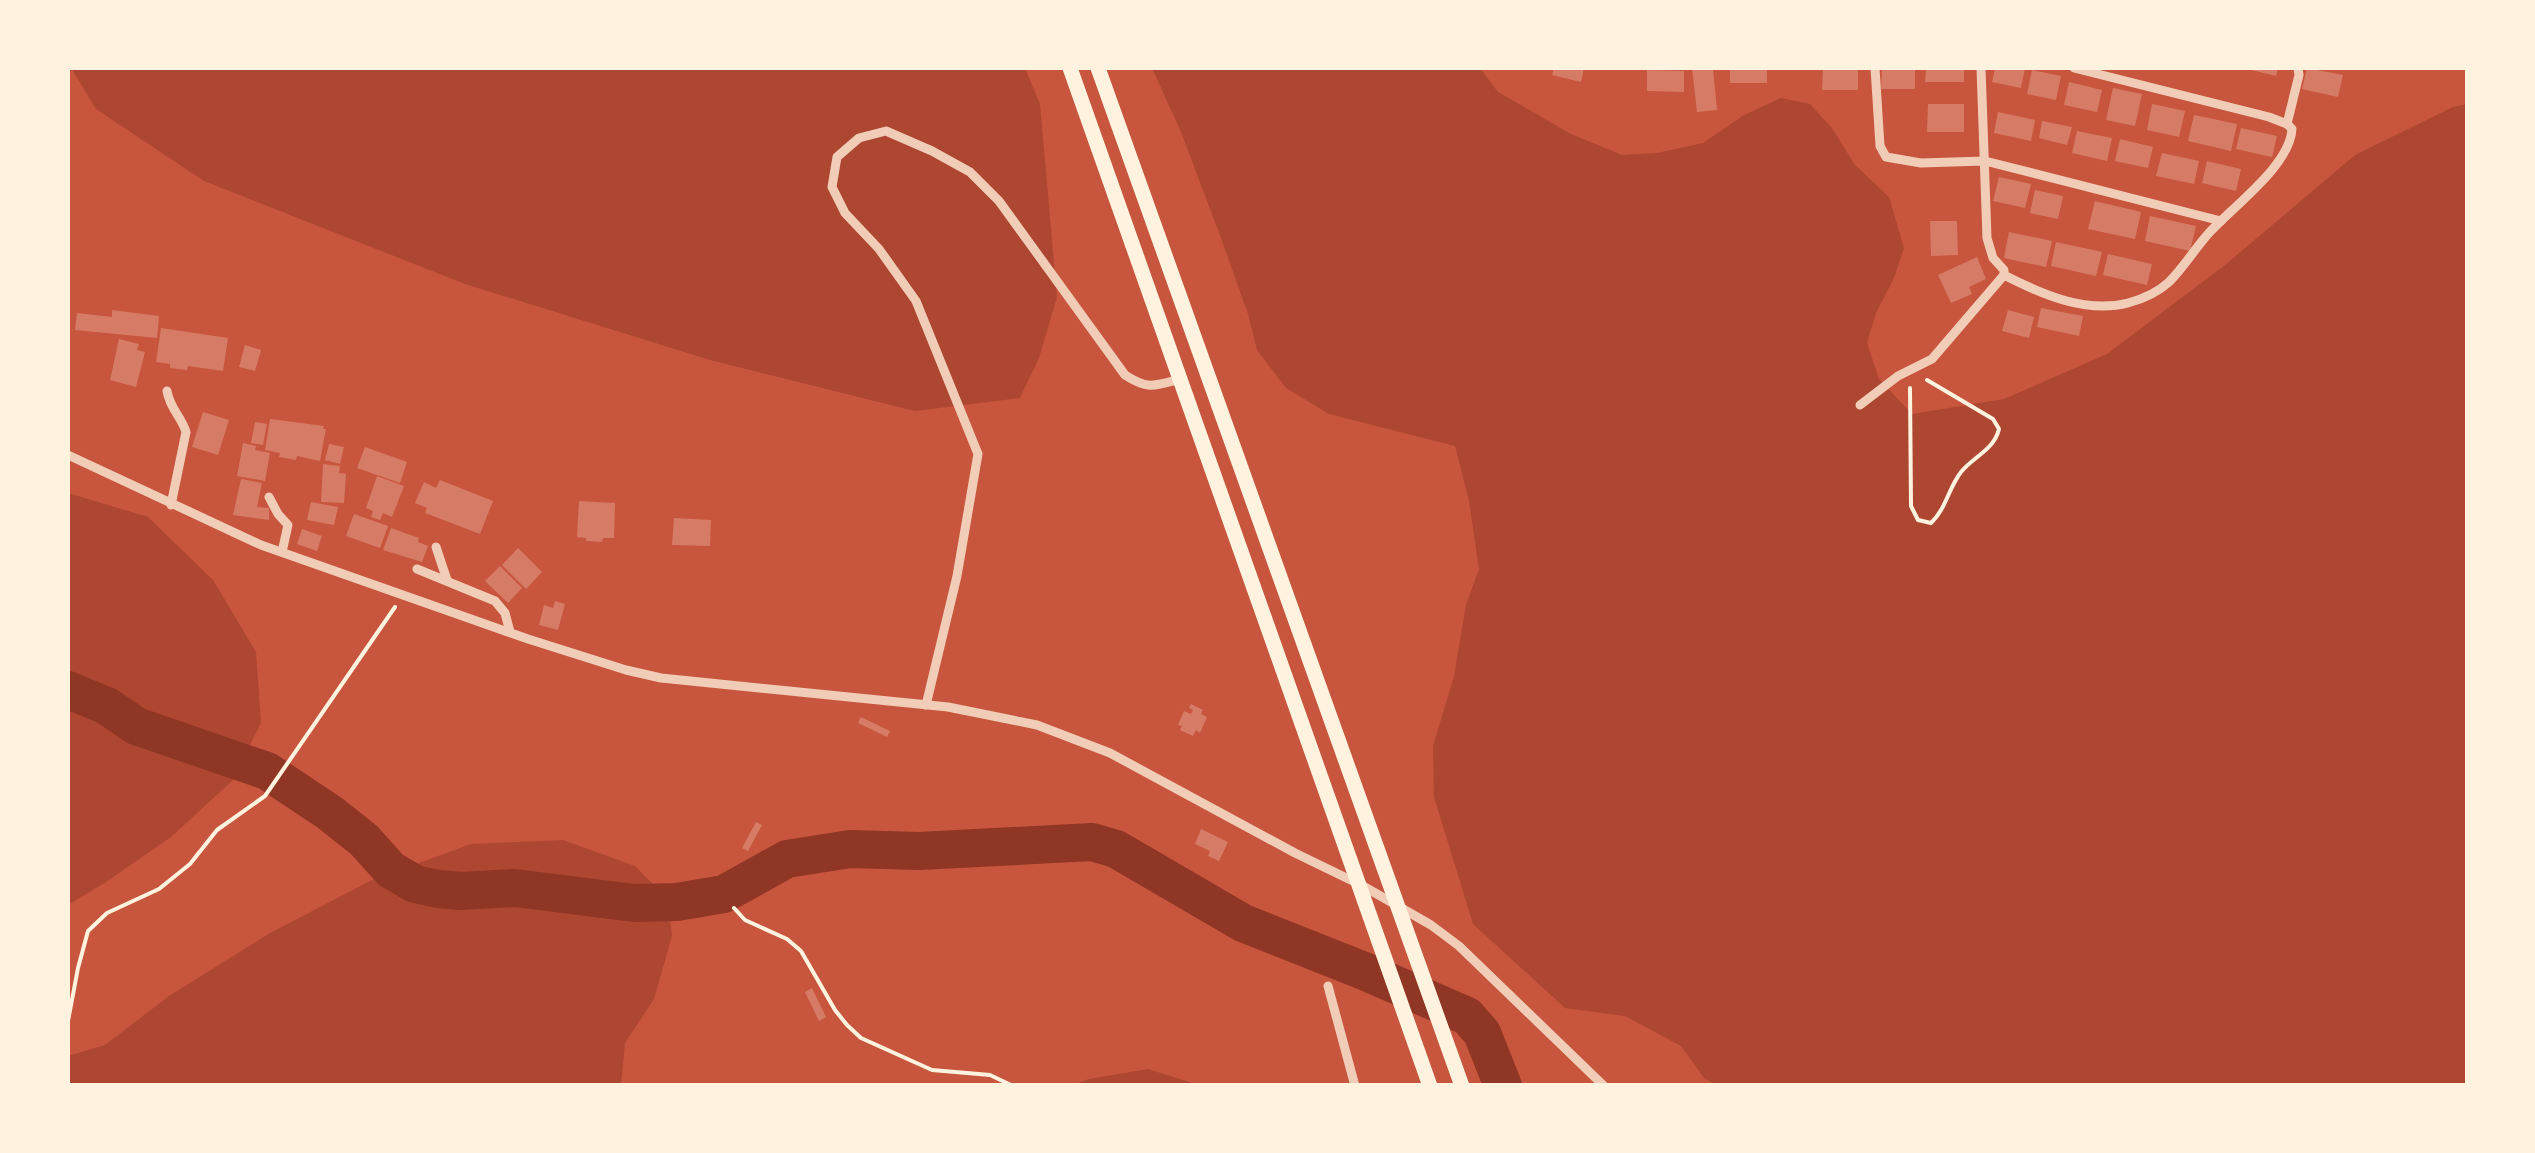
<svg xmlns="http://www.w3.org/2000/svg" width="2535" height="1153" viewBox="0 0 2535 1153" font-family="Jost,sans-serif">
<rect width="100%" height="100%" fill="#c8553d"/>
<g fill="#ae4732">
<polygon points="71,68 1025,68 1040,104 1057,297 1039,358 1020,398 915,411 710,360 465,284 204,181 96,109"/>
<polygon points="1152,68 1480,68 1498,92 1571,134 1622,155 1657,153 1703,143 1744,115 1781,98 1810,104 1832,128 1855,165 1889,197 1904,248 1894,278 1876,313 1867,343 1879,379 1912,414 2004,399 2107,354 2225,265 2355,155 2453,107 2467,104 2467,1085 1716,1085 1704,1078 1681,1046 1625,1016 1565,1008 1473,924 1434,797 1433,746 1454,676 1466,605 1479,569 1469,501 1455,446 1329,414 1286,388 1257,350 1248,314 1221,238 1181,132"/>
<polygon points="68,493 148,517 213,580 256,652 261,723 232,781 171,837 106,882 68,905"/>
<polygon points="563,840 635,866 668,899 672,936 654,999 625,1043 621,1085 68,1085 68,1056 105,1045 169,996 270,933 370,881 471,844"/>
<polygon points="1148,1069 1199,1085 1073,1085 1089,1079"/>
</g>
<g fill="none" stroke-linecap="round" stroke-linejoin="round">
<polyline stroke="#8f3625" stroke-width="38" points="68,690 107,706 136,726 267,771 330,813 364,840 391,870 415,884 438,889 461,891 515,888 634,903 677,902 724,894 787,859 850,849 919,851 1092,842 1116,849 1243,923 1364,971 1467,1016 1482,1033 1503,1086"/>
</g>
<g fill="#d67c66">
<polygon points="1554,68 1584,68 1581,82 1552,75"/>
<polygon points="1692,68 1713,68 1717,110 1697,112"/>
<rect x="1730" y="68" width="37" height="15"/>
<polygon points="1823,68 1858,68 1858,90 1822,90"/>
<polygon points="1882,68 1915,68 1915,89 1881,89"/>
<polygon points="1926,68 1964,68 1964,82 1925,82"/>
<polygon points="1995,68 2025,68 2021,88 1992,82"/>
<polygon points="2243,68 2278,68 2276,76"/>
<polygon points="2307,68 2343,75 2338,97 2302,89"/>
<polygon points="1647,70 1684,71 1684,92 1647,91"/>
<polygon points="2032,70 2061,76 2056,100 2027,94"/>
<polygon points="2069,82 2102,90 2097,112 2064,105"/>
<polygon points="2113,88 2142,94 2135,126 2106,120"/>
<polygon points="1928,104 1964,104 1964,132 1927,132"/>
<polygon points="2152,104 2185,111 2179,137 2147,130"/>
<polygon points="1998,112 2035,120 2031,141 1994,133"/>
<polygon points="2194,115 2237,124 2231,151 2188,141"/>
<polygon points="2042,121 2072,127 2067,145 2039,138"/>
<polygon points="2241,128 2277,136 2272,157 2236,149"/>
<polygon points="2077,131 2112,138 2107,161 2072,153"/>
<polygon points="2120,139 2153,147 2148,168 2115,161"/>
<polygon points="2162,153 2199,161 2194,184 2156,176"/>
<polygon points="2207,161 2241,169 2236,191 2202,183"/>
<polygon points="1999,177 2031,184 2025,208 1993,201"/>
<polygon points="2035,190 2063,196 2058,219 2030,213"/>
<polygon points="2095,201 2141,212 2135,239 2088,229"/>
<polygon points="2150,216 2196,226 2190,251 2145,241"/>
<polygon points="1930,221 1957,221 1958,255 1931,256"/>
<polygon points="2009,232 2052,241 2046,267 2004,258"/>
<polygon points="2056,242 2102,252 2096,276 2051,266"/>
<polygon points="2108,254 2152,264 2147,285 2103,275"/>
<polygon points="1977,257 1986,279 1969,287 1972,294 1951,303 1938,275"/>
<polygon points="2041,308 2083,316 2079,336 2037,327"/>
<polygon points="112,310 159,316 157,338 75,330 77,313 112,317"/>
<polygon points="2008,310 2034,317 2029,338 2002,331"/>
<polygon points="161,328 228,338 223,371 188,366 187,370 170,368 170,364 156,362"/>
<polygon points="119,339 139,344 137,350 145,352 136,387 110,380"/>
<polygon points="245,345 261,350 255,371 239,367"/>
<polygon points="203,412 229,420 218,455 192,447"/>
<polygon points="270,419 324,426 323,429 326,429 320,461 297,456 296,460 279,457 280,453 265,450"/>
<polygon points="255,422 267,424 263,445 251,443"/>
<polygon points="243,443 256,446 255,450 270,453 265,481 237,476"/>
<polygon points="329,444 344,447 340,464 325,460"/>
<polygon points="365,447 407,462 400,483 357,468"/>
<polygon points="323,464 340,466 339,473 346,474 344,503 321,502"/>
<polygon points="377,476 404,486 392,517 383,513 380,520 371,517 373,511 366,508"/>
<polygon points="241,479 262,483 257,507 269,508 269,520 233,515"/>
<polygon points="440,480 493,501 480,534 425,513 427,508 415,503 424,482 436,488"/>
<polygon points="579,501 615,503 614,538 603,538 602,542 586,541 586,538 577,537"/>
<polygon points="311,502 338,507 334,525 307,520"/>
<polygon points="354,514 388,526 380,548 346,536"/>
<polygon points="674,518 711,520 710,546 672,545"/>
<polygon points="391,528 419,538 418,542 428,546 422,562 383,550"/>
<polygon points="302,529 322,536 317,551 297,544"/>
<polygon points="518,548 542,572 526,589 502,565"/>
<polygon points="500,566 522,588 508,603 485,581"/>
<polygon points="555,601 565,604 558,630 539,625 544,605 553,608"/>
<polygon points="1191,704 1203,710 1201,714 1207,717 1200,733 1196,730 1193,736 1180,730 1182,726 1178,725 1184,711 1191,714 1193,710 1189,708"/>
<polygon points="861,717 890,731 887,737 858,723"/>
<polygon points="756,822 762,825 748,851 742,848"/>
<polygon points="1201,829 1228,842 1219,861 1208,856 1210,851 1195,844"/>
<polygon points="812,988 826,1017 819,1021 805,992"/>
</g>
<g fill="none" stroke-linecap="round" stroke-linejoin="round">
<g stroke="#fff3e0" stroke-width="4">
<path d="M 1910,388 L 1911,506 L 1918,520 L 1931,523 C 1946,509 1948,489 1961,472 C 1974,456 1994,450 1999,429 L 1993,419 L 1927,380"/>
<polyline points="734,908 745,920 787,939 801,951 835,1010 847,1025 861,1038 932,1070 990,1075 1013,1086"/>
<polyline points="68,1021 78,968 88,931 107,913 159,889 190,864 217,830 265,796 395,607"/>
</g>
<g stroke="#f1ccb7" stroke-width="9">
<polyline points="1875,68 1880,146 1886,157 1921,163 1985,161 2221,221"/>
<path d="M 1981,68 L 1987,238 L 1993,258 L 2004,270 L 2004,275 C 2041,294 2086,314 2128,303 C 2143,299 2158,292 2169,282 C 2183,268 2194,250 2208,234 C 2232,207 2290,166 2292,129 L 2287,124 L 2269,117 L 2074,68"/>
<polyline points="2287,124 2299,75 2298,68"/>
<path d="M 167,391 C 170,409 181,416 186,432 L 171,505"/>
<polyline points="1860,405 1898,376 1932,359 2004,275"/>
<polyline points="68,455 261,545 528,639 626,670 661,678 948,707 1037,725 1110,753 1295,853 1363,886 1431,925 1459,946 1604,1086"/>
<polyline points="269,497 278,514 288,525 282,552"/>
<polyline points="436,547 447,580"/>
<polyline points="417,569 495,601 505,613 510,632"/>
<path d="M 926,705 L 957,576 L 978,454 L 916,301 L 879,249 L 845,213 L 832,187 L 837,157 L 859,138 L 886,131 L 932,151 L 970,172 L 999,201 L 1125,375 C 1148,390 1155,386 1180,379"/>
<polyline points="1328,986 1355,1086"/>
</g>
<g stroke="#fff3e0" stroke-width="15">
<polyline points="1070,68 1430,1086"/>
<polyline points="1098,68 1462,1086"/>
</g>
</g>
<rect width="2535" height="1153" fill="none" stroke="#fff3e0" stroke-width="140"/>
</svg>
